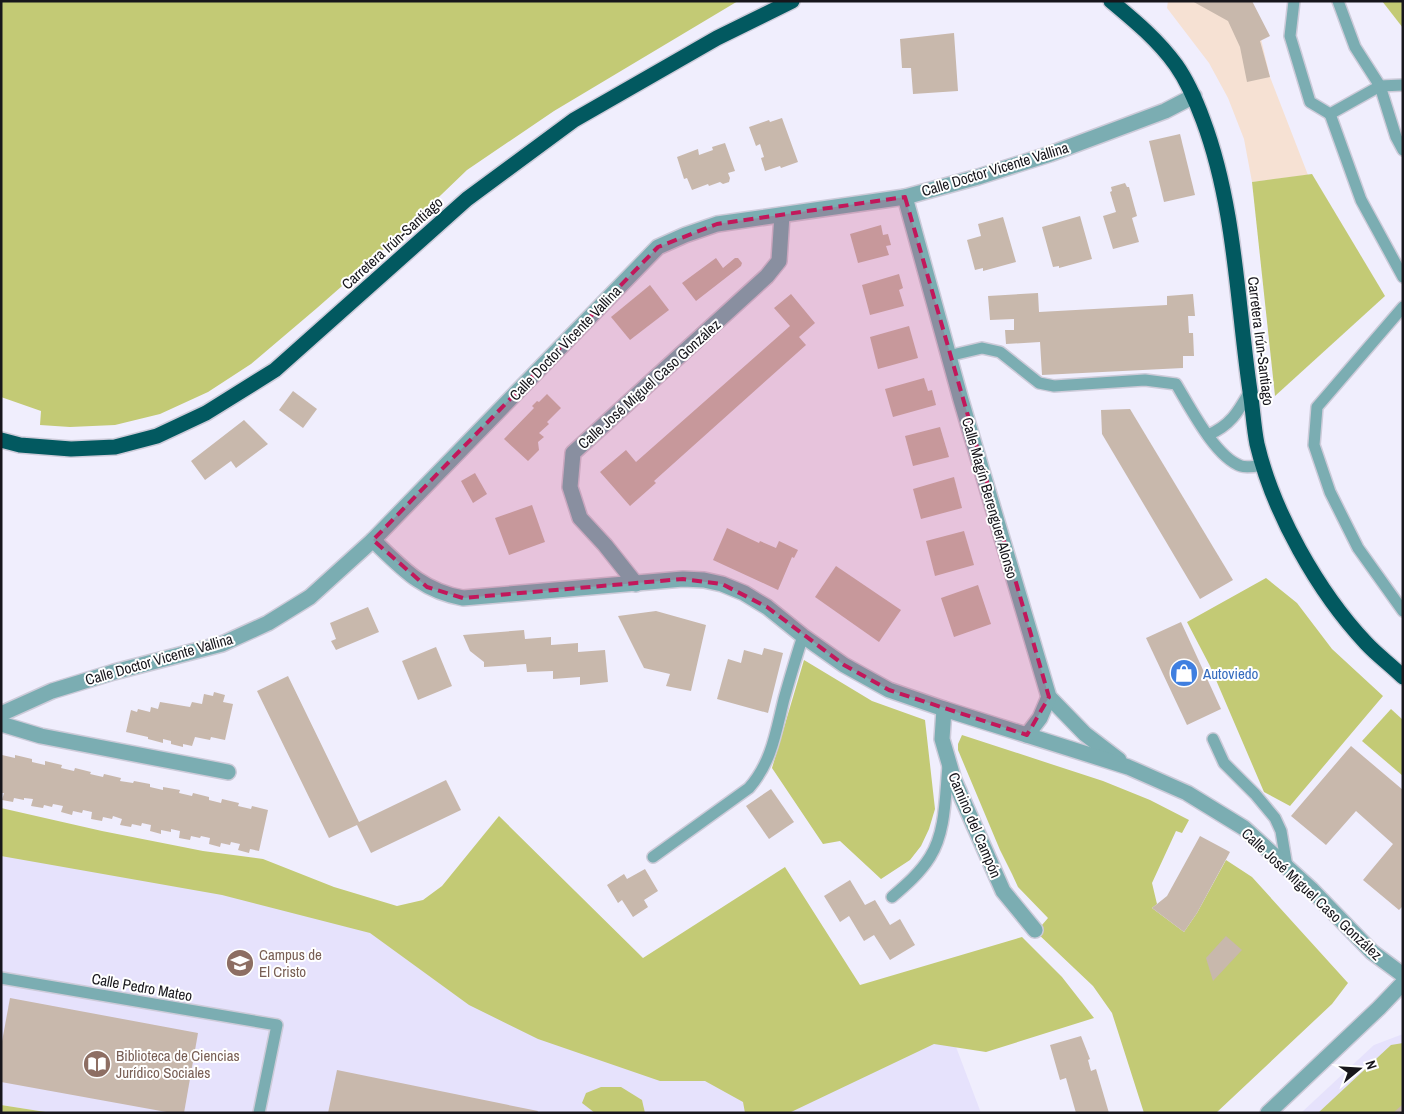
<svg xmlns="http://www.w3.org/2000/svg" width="1404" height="1114" viewBox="0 0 1404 1114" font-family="'Archivo Narrow',sans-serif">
<rect width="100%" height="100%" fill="#f0eefd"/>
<g fill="#e6e2fc">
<polygon points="1,839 947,1023 981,1113 52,1113 1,1105"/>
<polygon points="1403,1034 1403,1113 1301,1113 1374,1045"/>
</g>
<polygon fill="#f6e1d3" points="1168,1 1252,1 1270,77 1308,175 1252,182 1244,139 1228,98 1209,63 1167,8"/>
<g fill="#c3ca75">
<polygon points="1,1 738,1 554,111 467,170 391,243 317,308 251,364 208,392 160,414 115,425 70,427 40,425 41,411 1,397"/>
<polygon points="1382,1 1403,1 1403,28"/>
<polygon points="1312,174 1385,296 1275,396 1252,182"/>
<polygon points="1266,578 1297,603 1332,649 1383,696 1290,806 1264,792 1210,666 1187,622"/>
<polygon points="804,660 872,701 925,720 935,809 929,829 921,846 910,860 881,879 840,841 823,844 772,768"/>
<polygon points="1391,709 1403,720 1403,776 1362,741"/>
<polygon points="962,735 1103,781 1150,800 1189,820 1182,833 1176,831 1152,883 1157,904 1152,908 1184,932 1197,913 1226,860 1252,877 1348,983 1332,1004 1216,1113 1144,1113 1112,1013 1093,986 1036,932 1048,918 1018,887 1012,874 1000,850 958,750 958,744"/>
<polygon points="1,808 102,831 203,851 263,859 334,887 397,906 423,900 442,886 499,816 643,958 785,867 860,985 1022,937 1062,977 1094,1018 986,1052 934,1044 789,1113 745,1113 743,1102 705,1081 660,1081 538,1039 469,1005 370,933 222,895 1,856"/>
<polygon points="1403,1043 1403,1113 1318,1113 1391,1045"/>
<polygon points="601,1087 621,1087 642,1100 645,1113 595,1113 582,1103 586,1093"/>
<polygon points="1,1105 52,1113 1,1113"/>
</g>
<g fill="#c8b8ac">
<polygon points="1192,1 1252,1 1270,36 1260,41 1270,77 1247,82 1240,47 1228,21"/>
<polygon points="954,33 958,91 913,94 911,68 902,68 900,39"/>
<polygon points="782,118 798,162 781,168 780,166 765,171 761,158 764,157 760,144 756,146 749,127 769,120 770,122"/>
<polygon points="1180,134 1195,195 1164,202 1149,141"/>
<polygon points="725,143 735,171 728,173 730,178 729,182 723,184 720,182 709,186 708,184 692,190 687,178 684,179 677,157 698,149 699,155 713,150 712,147"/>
<polygon points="1125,183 1127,187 1129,187 1137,216 1132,218 1139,242 1113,249 1103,216 1116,212 1110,192 1112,191 1111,187"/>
<polygon points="1080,216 1092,259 1059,268 1059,266 1053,267 1042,227"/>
<polygon points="1003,217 1016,262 983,271 983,268 975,270 967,240 981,236 978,224"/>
<polygon points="881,225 883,235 888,234 891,245 886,246 889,255 858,263 850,234"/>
<polygon points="716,258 723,268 735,258 738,258 742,263 741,266 696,301 682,283"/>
<polygon points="899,274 903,288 899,290 904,306 870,315 862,285"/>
<polygon points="650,285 669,310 630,340 611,317"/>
<polygon points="1038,293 1039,312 1167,305 1167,296 1193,294 1195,316 1188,316 1189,333 1193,333 1194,356 1183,356 1183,368 1042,375 1040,342 1006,344 1005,330 1014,330 1014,319 990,320 988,296"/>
<polygon points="791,294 815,323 799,337 806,345 654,481 656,483 630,506 600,472 626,450 636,462 790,326 774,308"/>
<polygon points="909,326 918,358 878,369 870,337"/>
<polygon points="924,378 928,391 932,390 936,405 893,417 885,389"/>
<polygon points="293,391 317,409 303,428 279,410"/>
<polygon points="547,394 561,408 547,422 549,424 539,433 544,437 538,442 539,450 528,461 504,439 534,408 532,406 537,401 539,402"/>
<polygon points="1130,409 1233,580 1200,599 1102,434 1101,410"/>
<polygon points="244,420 268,444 236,468 231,461 205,480 191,461"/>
<polygon points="940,427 949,457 913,466 905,436"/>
<polygon points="475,473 487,494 473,503 461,481"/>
<polygon points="954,477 962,508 921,519 913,489"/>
<polygon points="532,505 545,542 509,555 495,518"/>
<polygon points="727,528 759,543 760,541 776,548 779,541 798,550 794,558 792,557 778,590 713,560"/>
<polygon points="964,531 974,565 935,576 926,541"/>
<polygon points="836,566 901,610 879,642 815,597"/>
<polygon points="978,585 991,624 954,637 941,598"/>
<polygon points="368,607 379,632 336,650 331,641 336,639 330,623"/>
<polygon points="656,611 706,625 691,691 666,686 670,674 644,668 618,616"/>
<polygon points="1181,622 1221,709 1187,725 1146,638"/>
<polygon points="524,630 525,639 551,637 551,645 578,643 578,652 605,650 608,682 580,685 580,677 553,679 553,671 527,672 526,664 484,667 484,662 470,651 463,635"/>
<polygon points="436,647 452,686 418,700 402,661"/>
<polygon points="764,648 783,653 768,713 717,699 728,659 741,663 744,650 762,655"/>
<polygon points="288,676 359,822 446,780 461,810 371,853 357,825 329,838 257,691"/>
<polygon points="214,692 225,695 223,702 233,704 225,740 211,737 210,740 195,737 192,746 183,744 183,747 171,744 171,741 163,739 163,743 148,739 148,737 126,732 131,710 137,712 138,709 150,712 151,707 158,709 160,702 190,707 192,702 202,704 204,694 213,696"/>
<polygon points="1351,746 1403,790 1403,906 1399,910 1363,880 1393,844 1356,811 1326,845 1291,816"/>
<polygon points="2,755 15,758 15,755 32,759 32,762 45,765 45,761 62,765 61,768 74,771 75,768 91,772 90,774 103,777 104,774 121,778 120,781 133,783 134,781 150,784 150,787 163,790 163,787 180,790 179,793 192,796 193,793 209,797 209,800 221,803 222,799 239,803 238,806 251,809 252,806 268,810 259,851 250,849 249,853 238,850 240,844 231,842 230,845 221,843 220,847 209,844 210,838 201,836 200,838 191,836 190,840 179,838 180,831 171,829 171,832 161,830 161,834 150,831 151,825 142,823 141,826 132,824 131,827 120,825 122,819 113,816 112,819 103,817 102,821 91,819 92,812 83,810 82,813 73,811 72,815 61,812 63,806 53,804 52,807 44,805 43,808 31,806 33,799 24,798 24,800 14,798 13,802 2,800 4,793 1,793"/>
<polygon points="771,789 794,822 769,839 746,806"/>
<polygon points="1200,836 1230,852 1197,913 1184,932 1152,908 1167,896"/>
<polygon points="645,869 658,891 644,900 648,907 633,917 622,900 618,903 607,885 624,874 627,879"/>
<polygon points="850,880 865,905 875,900 890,925 900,919 915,945 890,960 874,935 864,941 849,916 840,922 824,896"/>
<polygon points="1226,936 1242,950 1213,981 1206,958"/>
<polygon points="10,998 198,1033 184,1113 172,1113 1,1082 1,1047"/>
<polygon points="1081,1036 1090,1059 1088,1060 1091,1071 1096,1069 1109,1113 1076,1113 1066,1078 1060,1080 1050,1045"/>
<polygon points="337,1070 538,1111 537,1113 328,1113"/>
<polygon points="1403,1104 1403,1113 1393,1113"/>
</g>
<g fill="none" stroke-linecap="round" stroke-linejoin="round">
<defs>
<g id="lane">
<polyline points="1294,1 1290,36 1310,102 1330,114"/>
<polyline points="1338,1 1355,47 1380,86 1396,137 1403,150"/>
<polyline points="1403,85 1380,86 1330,114 1361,200 1403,277"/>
<polyline points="1403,307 1317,407 1314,445 1330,492 1358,548 1403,611"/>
<path d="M 948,356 L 982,348 L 1000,352 L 1039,383 L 1054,386 L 1145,380 L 1176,384 C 1190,407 1215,457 1241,466 C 1247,468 1257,466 1264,465"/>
<path d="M 1208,435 C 1231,425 1238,412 1250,391"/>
<polyline points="1213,739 1224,763 1255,794 1275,818 1281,831 1287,867"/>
<path d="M 653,857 L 749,788 C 772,762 776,731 784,699 C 790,678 796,657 803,636"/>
<path d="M 892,897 C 906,885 920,873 930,857 C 946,832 945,796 948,766"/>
<polyline points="1,978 277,1025 259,1113"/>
</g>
<g id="street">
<polyline points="905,197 961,400 1049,697 1085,734 1119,760"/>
<path d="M 373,540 C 402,568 422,591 463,598 L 683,579 L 704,580 L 722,584 L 744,593 L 767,607 L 803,636 L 844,665 L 889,690 L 944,709 L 1128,767 L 1187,793 L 1244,828 L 1311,889 L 1372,952 L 1403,975"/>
<polyline points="636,584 605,545 580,518 570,487 573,453 767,276 779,261 782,215"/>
<polyline points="944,709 942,739 954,780 1003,891 1035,930"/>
<polyline points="1,714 52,691 114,672 222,644 268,623 310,597 373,540 658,247 685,235 717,224 905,197 978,177 1050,154 1165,111 1194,96"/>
<polyline points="1,724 41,736 228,772"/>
<polyline points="1027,735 1040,718 1049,697"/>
<polyline points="1268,1113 1379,1008 1403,983"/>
</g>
<g id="highway">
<path d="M 1111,1 C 1135,21 1158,40 1176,65 C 1188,82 1196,101 1203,120 C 1236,208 1237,306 1251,398 C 1253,413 1254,429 1257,444 C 1273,512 1318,592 1366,643 C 1377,655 1391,665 1403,677"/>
<polyline points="1,440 20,445 71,449 115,447 157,436 206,413 275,370 467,199 574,120 717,38 792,1"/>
</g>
</defs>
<use href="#lane" stroke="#cdcbd9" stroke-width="14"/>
<use href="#street" stroke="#cdcbd9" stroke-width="18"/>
<use href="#highway" stroke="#cdcbd9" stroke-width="18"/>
<use href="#lane" stroke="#7badb2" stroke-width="11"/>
<use href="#street" stroke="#7badb2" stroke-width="15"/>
<use href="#highway" stroke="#025960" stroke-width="15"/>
</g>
<path fill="#c2185b" fill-opacity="0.2" stroke="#c2185b" stroke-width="4" stroke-dasharray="10 6" stroke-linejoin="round" d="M 905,197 L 1049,697 L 1027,735 L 889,690 L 844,665 L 767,607 L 722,584 L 683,579 L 463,598 L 427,587 L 373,540 L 658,247 L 717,224 Z"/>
<defs>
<symbol id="shop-disc" viewBox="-11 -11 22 22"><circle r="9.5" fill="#3f7fe0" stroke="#fff"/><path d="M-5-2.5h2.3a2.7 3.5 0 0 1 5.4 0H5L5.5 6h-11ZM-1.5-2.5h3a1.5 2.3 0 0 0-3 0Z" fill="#fff"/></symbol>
<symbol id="university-disc" viewBox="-11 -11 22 22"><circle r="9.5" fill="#8d6e63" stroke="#fff"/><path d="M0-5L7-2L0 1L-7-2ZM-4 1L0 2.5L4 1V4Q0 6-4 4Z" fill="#fff"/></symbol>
<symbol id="library-disc" viewBox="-11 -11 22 22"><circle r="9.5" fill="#8d6e63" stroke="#fff"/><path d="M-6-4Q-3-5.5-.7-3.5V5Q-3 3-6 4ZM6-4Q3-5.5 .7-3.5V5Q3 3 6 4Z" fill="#fff"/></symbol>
</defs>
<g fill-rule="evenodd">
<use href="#shop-disc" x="1168" y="657" width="32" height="32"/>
<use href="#university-disc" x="224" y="947" width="32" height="32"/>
<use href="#library-disc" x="81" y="1048" width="32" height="32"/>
</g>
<g text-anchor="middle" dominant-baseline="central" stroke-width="4" stroke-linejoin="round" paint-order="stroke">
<g font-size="15" fill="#17161c" stroke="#fff">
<text transform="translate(995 169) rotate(-17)">Calle Doctor Vicente Vallina</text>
<text transform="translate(392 243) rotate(-42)">Carretera Irún-Santiago</text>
<text transform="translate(1261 341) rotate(83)">Carretera Irún-Santiago</text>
<text transform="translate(565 343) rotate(-46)">Calle Doctor Vicente Vallina</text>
<text transform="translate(649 384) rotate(-42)">Calle José Miguel Caso González</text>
<text transform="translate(990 498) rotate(74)">Calle Magín Berenguer Alonso</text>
<text transform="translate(159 659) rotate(-16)">Calle Doctor Vicente Vallina</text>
<text transform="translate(975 825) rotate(67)">Camino del Campón</text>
<text transform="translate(1312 894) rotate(43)">Calle José Miguel Caso González</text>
<text transform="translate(142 987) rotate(10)">Calle Pedro Mateo</text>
</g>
<g font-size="15" fill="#366cbe" stroke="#fff" text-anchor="start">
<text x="1203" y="673">Autoviedo</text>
</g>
<g font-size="15" fill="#785e54" stroke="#fff" text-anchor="start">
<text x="259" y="954">Campus de<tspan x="259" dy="17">El Cristo</tspan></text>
<text x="116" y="1055">Biblioteca de Ciencias<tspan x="116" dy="17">Jurídico Sociales</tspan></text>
</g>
</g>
<rect width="1404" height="1114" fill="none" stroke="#17161c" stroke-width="5"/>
<g transform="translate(1359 1069) rotate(72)" stroke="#ffffff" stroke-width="4" paint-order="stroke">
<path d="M0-4L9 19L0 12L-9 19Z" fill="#17161c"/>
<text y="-8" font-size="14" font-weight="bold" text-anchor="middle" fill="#17161c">N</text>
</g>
</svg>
